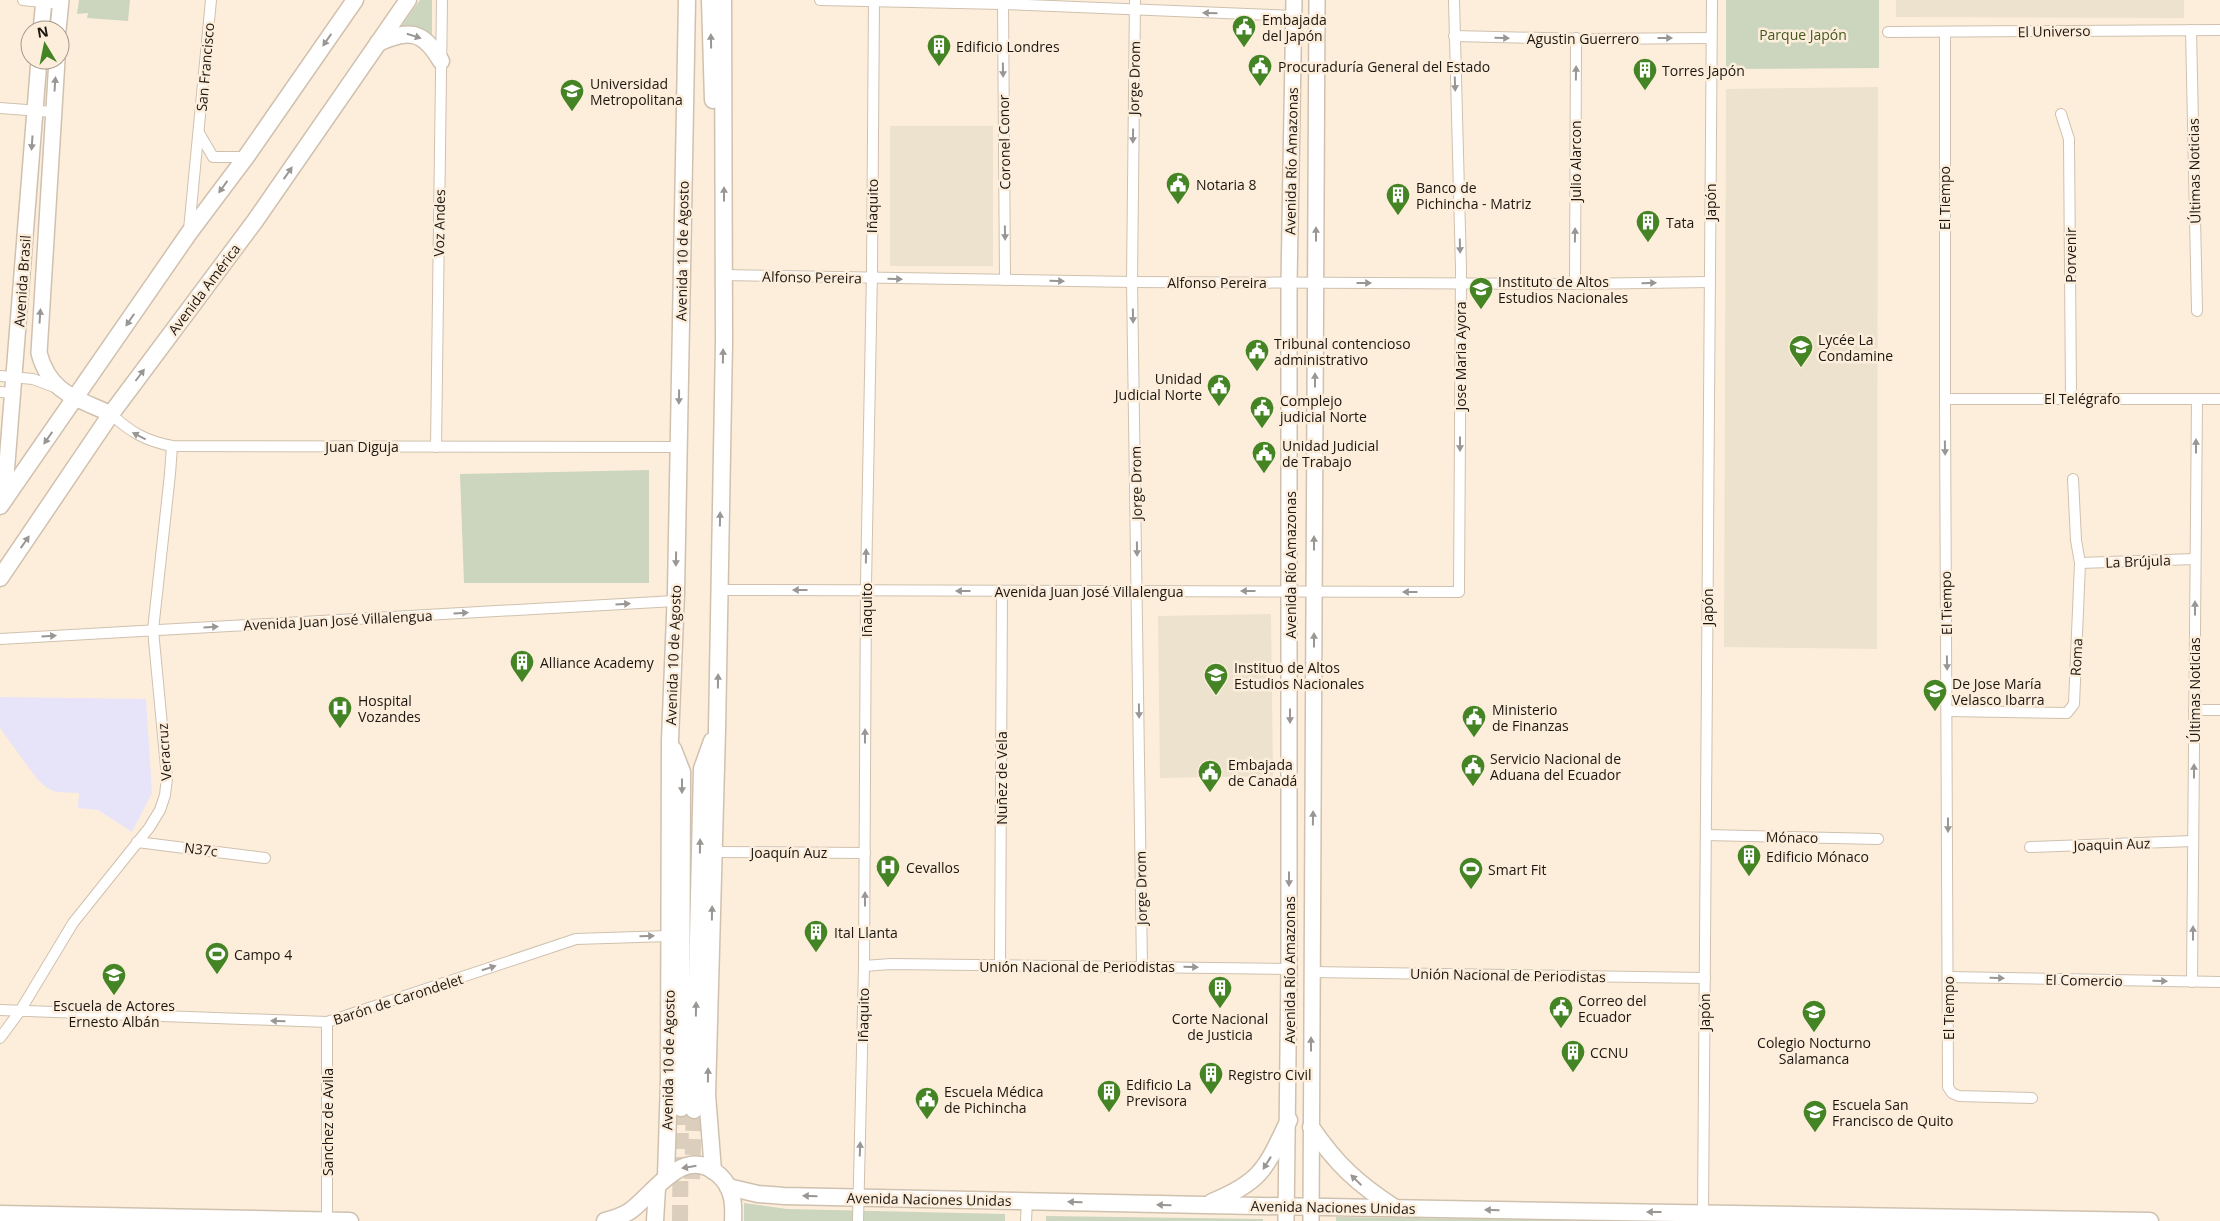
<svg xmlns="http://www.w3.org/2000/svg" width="2220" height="1221" viewBox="0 0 2220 1221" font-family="'Open Sans',sans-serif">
<rect width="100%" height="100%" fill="#fdeedc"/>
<g fill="#ece2cd">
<polygon points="1896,0 2184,0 2184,18 1896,17"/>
<polygon points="1878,87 1877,649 1724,647 1726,89"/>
<rect x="890" y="126" width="103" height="140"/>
<polygon points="1271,614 1273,776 1160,778 1158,616"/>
</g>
<polygon fill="#e7e4fa" points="0,697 146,699 152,793 132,832 98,810 78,808 79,793 56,792 47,788 37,779 0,728"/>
<g fill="#ccd5bd">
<polygon points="79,0 130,0 128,21 87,18 88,13 77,14"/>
<polygon points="420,0 432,0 432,40 399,30"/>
<polygon points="1726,0 1879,0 1879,68 1726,69"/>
<polygon points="649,470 649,583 464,583 460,474"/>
<polygon points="744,1203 787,1209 1005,1214 1005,1221 744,1221"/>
<polygon points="1046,1216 1263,1219 1263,1221 1046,1221"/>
<polygon points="1336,1217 1642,1221 1336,1221"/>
</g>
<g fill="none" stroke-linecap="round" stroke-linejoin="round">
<g stroke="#dbcebd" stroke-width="16" stroke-dasharray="16 8" stroke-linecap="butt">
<polyline points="692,1179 694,1110"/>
<polyline points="680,1221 681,1108"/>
</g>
<defs>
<g id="street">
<polyline points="23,0 60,4"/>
<polyline points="820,0 1003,4 1294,16"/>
<polyline points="1000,0 1003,4 1005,280"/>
<polyline points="1135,0 1132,282 1142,966"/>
<polyline points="2191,30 2197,311"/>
<polyline points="1888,32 2220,30"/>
<polyline points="1945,32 1945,405 1948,1087 1952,1093 1959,1096 2032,1098"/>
<polyline points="1454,36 1585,39 1711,38"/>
<polyline points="0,108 53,112"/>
<polyline points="2061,114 2069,139 2071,398"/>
<polyline points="199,133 213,157 246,157"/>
<polyline points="189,230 211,0"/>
<polyline points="724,275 1132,282 1575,284 1710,282"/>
<polyline points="1575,284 1576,38"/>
<polyline points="0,376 33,379 57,388"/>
<polyline points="0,392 13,393"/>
<polyline points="1945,399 2220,399"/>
<path d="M 111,414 C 130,432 146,441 172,446 L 678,447"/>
<polyline points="436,447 442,0"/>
<polyline points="2080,563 2195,559"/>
<polyline points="719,590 1459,592 1461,269 1454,0"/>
<polyline points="0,639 675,601"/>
<polyline points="2194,710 2220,710"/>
<polyline points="1948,711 2067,713 2074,704 2080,563 2076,540 2073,479"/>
<polyline points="1706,835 1878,839"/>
<polyline points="137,842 265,858"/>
<polyline points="2030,847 2193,841"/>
<polyline points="713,852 865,853"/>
<polyline points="864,966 891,964 1289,969"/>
<polyline points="1000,966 1002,591"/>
<polyline points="1311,972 1705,978"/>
<polyline points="1948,977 2220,982"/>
<polyline points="2192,982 2197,399"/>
<polyline points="0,1010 327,1022 576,939 669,936"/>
<polyline points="327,1022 327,1221"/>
<polyline points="0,1038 20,1011 73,923 149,828 160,810 165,795 167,778 153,630 170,474 172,446"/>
<polyline points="1703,1213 1712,0"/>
<polyline points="858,1221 864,966 866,584 872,271 874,0"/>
<polyline points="1026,1221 1027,1201"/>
</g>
<g id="secondary">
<polyline points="41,30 44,0"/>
<polyline points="58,30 61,0"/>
<path d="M 57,60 L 39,353 C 50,394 77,398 111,414"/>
<polyline points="4,501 39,60"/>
<polyline points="1286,1221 1289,969 1289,283 1294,0"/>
<polyline points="1311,1221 1317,0"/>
</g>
<g id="primary">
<polyline points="710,0 713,100"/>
<path d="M 378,43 C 408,29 423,30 441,61"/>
<polyline points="0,506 189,233 246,157 355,0"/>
<polyline points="0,578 111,414 255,221 408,0"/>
<polyline points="673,749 682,772 681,1108"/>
<polyline points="694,1110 702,769 712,741"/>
<path d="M 1311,1127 C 1336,1164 1358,1184 1395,1208"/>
<polyline points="713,1171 707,1095 717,730 724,342 723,0"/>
<polyline points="666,1177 669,1081 670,740 676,592 687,0"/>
<polyline points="728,1187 758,1194 784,1196 1205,1205 2150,1221"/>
<path d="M 1212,1202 C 1263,1181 1266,1167 1289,1120"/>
<polyline points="0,1214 350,1221"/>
<path d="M 605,1221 C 613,1219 622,1216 630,1211 C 655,1193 684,1143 719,1175 C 733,1188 734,1203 733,1221"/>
<polyline points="655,1221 657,1188"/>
</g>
</defs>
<use href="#street" stroke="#d0c1af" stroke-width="12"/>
<use href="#secondary" stroke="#d0c1af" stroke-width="18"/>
<use href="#primary" stroke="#d0c1af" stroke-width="19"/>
<use href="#street" stroke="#fff" stroke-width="10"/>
<use href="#secondary" stroke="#fff" stroke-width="15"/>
<use href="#primary" stroke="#fff" stroke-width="16"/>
</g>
<defs><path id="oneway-solid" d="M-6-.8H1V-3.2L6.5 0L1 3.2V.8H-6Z" transform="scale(1.25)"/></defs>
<g fill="#999693">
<use href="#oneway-solid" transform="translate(1210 13) rotate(-178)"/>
<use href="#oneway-solid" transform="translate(414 36) rotate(17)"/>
<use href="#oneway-solid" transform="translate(1502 38) rotate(1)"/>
<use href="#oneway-solid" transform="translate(1665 38)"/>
<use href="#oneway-solid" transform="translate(327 40) rotate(125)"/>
<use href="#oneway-solid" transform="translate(711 41) rotate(-91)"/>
<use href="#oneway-solid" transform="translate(1003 70) rotate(89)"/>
<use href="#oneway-solid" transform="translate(1576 73) rotate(-89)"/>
<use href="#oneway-solid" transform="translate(55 84) rotate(-86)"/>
<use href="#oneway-solid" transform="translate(1455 84) rotate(88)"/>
<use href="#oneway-solid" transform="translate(1133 136) rotate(91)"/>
<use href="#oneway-solid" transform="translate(32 143) rotate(94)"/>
<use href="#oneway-solid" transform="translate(288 173) rotate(-55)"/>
<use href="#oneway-solid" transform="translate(223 187) rotate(126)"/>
<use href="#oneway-solid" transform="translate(724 194) rotate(-90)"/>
<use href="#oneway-solid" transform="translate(1005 233) rotate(89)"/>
<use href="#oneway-solid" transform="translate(1316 234) rotate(-90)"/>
<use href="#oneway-solid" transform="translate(1575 235) rotate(-89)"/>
<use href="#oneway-solid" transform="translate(1460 246) rotate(88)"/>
<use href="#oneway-solid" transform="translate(895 279) rotate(1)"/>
<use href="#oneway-solid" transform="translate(1057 281) rotate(1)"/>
<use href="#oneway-solid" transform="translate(1364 283)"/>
<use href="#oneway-solid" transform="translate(1649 283) rotate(-1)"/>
<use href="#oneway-solid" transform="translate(40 316) rotate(-86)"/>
<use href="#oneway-solid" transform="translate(1133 316) rotate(89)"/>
<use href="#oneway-solid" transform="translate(130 320) rotate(124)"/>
<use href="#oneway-solid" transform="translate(723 356) rotate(-89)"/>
<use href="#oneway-solid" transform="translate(140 375) rotate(-53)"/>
<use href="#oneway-solid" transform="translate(1315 380) rotate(-90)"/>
<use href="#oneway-solid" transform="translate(679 397) rotate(91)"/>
<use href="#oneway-solid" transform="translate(139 436) rotate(-153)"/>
<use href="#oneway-solid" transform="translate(48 438) rotate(125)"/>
<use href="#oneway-solid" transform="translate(1460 444) rotate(90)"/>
<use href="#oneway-solid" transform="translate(2196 446) rotate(-90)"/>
<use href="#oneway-solid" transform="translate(1945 448) rotate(89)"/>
<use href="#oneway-solid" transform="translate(720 519) rotate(-89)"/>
<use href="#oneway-solid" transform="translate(25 542) rotate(-55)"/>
<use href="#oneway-solid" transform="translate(1314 543) rotate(-90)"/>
<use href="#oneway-solid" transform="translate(1137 549) rotate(89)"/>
<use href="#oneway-solid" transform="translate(866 556) rotate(-89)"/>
<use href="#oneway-solid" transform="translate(676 559) rotate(91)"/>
<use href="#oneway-solid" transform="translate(800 590) rotate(-180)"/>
<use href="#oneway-solid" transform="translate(963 591) rotate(-180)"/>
<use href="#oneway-solid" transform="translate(1248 591) rotate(-180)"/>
<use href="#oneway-solid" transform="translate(1410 592) rotate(-180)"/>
<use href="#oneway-solid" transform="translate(623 604) rotate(-3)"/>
<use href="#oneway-solid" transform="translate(2195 608) rotate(-90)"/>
<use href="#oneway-solid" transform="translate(461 613) rotate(-3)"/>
<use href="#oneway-solid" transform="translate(211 627) rotate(-3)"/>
<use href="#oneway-solid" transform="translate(49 636) rotate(-3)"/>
<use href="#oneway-solid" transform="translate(1314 640) rotate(-90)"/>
<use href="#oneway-solid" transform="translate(1947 663) rotate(89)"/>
<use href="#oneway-solid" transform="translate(718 681) rotate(-89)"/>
<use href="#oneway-solid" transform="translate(1139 711) rotate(89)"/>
<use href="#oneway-solid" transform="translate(1290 716) rotate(90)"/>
<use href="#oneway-solid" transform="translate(865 736) rotate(-90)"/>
<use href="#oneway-solid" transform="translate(2194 771) rotate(-90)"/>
<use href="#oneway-solid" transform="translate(682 786) rotate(90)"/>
<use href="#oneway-solid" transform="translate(1313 818) rotate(-89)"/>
<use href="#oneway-solid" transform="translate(1948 825) rotate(90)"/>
<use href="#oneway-solid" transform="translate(700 846) rotate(-89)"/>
<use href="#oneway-solid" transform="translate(1289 879) rotate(90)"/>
<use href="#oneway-solid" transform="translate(865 899) rotate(-90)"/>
<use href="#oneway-solid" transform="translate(712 913) rotate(-89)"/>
<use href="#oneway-solid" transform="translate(2193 933) rotate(-90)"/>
<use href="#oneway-solid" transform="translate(647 936) rotate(-2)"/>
<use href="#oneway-solid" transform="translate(1191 967) rotate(1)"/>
<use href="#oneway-solid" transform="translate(489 968) rotate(-18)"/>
<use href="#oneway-solid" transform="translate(1997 978) rotate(1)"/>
<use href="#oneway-solid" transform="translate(2160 981) rotate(1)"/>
<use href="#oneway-solid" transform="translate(696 1009) rotate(-89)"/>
<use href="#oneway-solid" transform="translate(278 1021) rotate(-178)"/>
<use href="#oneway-solid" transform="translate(1311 1044) rotate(-90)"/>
<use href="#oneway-solid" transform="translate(708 1075) rotate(-89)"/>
<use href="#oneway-solid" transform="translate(860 1149) rotate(-88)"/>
<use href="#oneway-solid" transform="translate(1267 1163) rotate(122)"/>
<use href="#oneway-solid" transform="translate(689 1167) rotate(171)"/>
<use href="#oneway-solid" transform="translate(1356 1180) rotate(-136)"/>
<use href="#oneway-solid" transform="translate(810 1196) rotate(-179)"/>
<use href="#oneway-solid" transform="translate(1075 1202) rotate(-178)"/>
<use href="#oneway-solid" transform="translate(1164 1205) rotate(-179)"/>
<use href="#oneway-solid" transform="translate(1492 1210) rotate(-179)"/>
<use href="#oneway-solid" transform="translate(1654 1212) rotate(-180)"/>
</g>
<defs>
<symbol id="civic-pin" viewBox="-11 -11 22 30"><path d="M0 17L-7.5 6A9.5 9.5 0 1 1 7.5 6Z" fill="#458424" stroke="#fdeedc"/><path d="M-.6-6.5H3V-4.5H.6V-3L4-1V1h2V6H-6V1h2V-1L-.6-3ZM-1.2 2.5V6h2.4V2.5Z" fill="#fff"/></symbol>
<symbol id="building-pin" viewBox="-11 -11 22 30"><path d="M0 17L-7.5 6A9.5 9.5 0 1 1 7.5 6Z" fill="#458424" stroke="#fdeedc"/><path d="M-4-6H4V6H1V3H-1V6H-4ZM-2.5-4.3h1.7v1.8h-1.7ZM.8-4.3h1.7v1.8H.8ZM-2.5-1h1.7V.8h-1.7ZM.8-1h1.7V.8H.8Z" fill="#fff"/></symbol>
<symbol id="university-pin" viewBox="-11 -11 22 30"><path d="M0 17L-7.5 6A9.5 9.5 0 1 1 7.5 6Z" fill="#458424" stroke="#fdeedc"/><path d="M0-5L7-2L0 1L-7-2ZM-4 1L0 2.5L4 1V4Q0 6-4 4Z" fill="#fff"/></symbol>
<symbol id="school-pin" viewBox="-11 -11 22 30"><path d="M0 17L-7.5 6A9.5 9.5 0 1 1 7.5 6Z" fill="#458424" stroke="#fdeedc"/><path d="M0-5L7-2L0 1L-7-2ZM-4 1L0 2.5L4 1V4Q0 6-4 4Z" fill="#fff"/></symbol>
<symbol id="hospital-pin" viewBox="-11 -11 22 30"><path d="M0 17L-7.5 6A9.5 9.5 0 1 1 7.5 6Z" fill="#458424" stroke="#fdeedc"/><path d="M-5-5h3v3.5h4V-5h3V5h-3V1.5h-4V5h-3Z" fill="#fff"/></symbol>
<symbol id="stadium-pin" viewBox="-11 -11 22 30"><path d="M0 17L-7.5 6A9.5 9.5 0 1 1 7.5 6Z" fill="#458424" stroke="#fdeedc"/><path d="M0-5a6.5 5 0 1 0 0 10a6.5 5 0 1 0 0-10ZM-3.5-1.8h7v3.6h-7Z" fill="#fff"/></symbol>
</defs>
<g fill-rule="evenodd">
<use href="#civic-pin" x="1230" y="13" width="28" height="38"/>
<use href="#building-pin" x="925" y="32" width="28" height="38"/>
<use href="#civic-pin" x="1246" y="52" width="28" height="38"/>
<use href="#building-pin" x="1631" y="56" width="28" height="38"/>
<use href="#university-pin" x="558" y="77" width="28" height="38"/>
<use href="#civic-pin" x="1164" y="170" width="28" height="38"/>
<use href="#building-pin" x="1384" y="181" width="28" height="38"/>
<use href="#building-pin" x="1634" y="208" width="28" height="38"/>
<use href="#university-pin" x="1467" y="275" width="28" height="38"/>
<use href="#school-pin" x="1787" y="333" width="28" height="38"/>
<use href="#civic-pin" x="1243" y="337" width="28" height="38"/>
<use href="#civic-pin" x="1205" y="372" width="28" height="38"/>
<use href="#civic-pin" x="1248" y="394" width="28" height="38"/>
<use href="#civic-pin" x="1250" y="439" width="28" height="38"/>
<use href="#building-pin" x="508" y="648" width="28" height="38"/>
<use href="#university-pin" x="1202" y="661" width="28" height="38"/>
<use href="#school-pin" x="1921" y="677" width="28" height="38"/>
<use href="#hospital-pin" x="326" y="694" width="28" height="38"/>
<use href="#civic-pin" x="1460" y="703" width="28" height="38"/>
<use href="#civic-pin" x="1459" y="752" width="28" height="38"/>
<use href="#civic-pin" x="1196" y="758" width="28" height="38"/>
<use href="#building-pin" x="1735" y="842" width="28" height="38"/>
<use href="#hospital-pin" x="874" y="853" width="28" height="38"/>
<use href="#stadium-pin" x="1457" y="855" width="28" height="38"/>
<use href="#building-pin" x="802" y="918" width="28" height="38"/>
<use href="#stadium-pin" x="203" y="940" width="28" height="38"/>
<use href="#school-pin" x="100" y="961" width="28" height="38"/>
<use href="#building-pin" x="1206" y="974" width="28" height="38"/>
<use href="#civic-pin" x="1547" y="994" width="28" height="38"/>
<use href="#school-pin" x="1800" y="998" width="28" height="38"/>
<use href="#building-pin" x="1559" y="1038" width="28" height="38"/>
<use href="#building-pin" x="1197" y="1060" width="28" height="38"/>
<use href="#building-pin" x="1095" y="1078" width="28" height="38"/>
<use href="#civic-pin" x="913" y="1085" width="28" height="38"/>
<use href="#school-pin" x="1801" y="1098" width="28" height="38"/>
</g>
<g text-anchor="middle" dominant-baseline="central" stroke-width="5" stroke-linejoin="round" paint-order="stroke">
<g font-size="14" fill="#1c1610" stroke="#fdeedc" text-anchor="start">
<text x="1262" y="19">Embajada<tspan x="1262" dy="16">del Japón</tspan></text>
<text x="956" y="46">Edificio Londres</text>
<text x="1278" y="66">Procuraduría General del Estado</text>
<text x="1662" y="70">Torres Japón</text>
<text x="590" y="83">Universidad<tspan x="590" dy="16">Metropolitana</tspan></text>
<text x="1196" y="184">Notaria 8</text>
<text x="1416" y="187">Banco de<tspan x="1416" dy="16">Pichincha - Matriz</tspan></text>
<text x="1666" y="222">Tata</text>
<text x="1498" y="281">Instituto de Altos<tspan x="1498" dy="16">Estudios Nacionales</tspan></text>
<text x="1818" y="339">Lycée La<tspan x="1818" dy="16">Condamine</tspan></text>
<text x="1274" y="343">Tribunal contencioso<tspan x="1274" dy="16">administrativo</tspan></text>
<text x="1202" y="378" text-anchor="end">Unidad<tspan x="1202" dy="16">Judicial Norte</tspan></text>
<text x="1280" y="400">Complejo<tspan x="1280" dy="16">judicial Norte</tspan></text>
<text x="1282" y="445">Unidad Judicial<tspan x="1282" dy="16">de Trabajo</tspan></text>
<text x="540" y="662">Alliance Academy</text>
<text x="1234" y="667">Instituo de Altos<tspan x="1234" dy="16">Estudios Nacionales</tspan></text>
<text x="1952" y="683">De Jose María<tspan x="1952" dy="16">Velasco Ibarra</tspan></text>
<text x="358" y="700">Hospital<tspan x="358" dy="16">Vozandes</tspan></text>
<text x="1492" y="709">Ministerio<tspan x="1492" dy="16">de Finanzas</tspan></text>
<text x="1490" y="758">Servicio Nacional de<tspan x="1490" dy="16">Aduana del Ecuador</tspan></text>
<text x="1228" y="764">Embajada<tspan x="1228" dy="16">de Canadá</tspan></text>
<text x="1766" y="856">Edificio Mónaco</text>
<text x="906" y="867">Cevallos</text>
<text x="1488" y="869">Smart Fit</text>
<text x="834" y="932">Ital Llanta</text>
<text x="234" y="954">Campo 4</text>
<text x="1578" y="1000">Correo del<tspan x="1578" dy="16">Ecuador</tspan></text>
<text x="114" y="1005" text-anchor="middle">Escuela de Actores<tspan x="114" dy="16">Ernesto Albán</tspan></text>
<text x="1220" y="1018" text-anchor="middle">Corte Nacional<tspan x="1220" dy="16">de Justicia</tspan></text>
<text x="1814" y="1042" text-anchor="middle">Colegio Nocturno<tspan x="1814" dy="16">Salamanca</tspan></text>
<text x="1590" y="1052">CCNU</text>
<text x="1228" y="1074">Registro Civil</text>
<text x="1126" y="1084">Edificio La<tspan x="1126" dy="16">Previsora</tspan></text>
<text x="944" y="1091">Escuela Médica<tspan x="944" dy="16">de Pichincha</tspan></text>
<text x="1832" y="1104">Escuela San<tspan x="1832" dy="16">Francisco de Quito</tspan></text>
</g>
<g font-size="14" fill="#1c1610" stroke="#fdeedc">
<text transform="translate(2054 31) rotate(-1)">El Universo</text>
<text x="1583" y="38">Agustin Guerrero</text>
<text transform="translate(205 67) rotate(-85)">San Francisco</text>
<text transform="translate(1134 78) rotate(-89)">Jorge Drom</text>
<text transform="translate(1004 142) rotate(-91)">Coronel Conor</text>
<text transform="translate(1291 161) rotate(-89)">Avenida Río Amazonas</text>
<text transform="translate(1575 161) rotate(-90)">Julio Alarcon</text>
<text transform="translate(2194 171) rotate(-91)">Últimas Noticias</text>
<text transform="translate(1944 198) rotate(-90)">El Tiempo</text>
<text transform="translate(1710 202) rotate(-90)">Japón</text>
<text transform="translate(872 206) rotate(-89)">Iñaquito</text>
<text transform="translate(439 223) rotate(-89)">Voz Andes</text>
<text transform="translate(682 251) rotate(-89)">Avenida 10 de Agosto</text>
<text transform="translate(2070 255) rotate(-90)">Porvenir</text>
<text transform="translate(812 277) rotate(1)">Alfonso Pereira</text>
<text transform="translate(22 281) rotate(-86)">Avenida Brasil</text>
<text x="1217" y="282">Alfonso Pereira</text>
<text transform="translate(204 289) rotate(-53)">Avenida América</text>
<text transform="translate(1460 356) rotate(-90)">Jose Maria Ayora</text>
<text x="2082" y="398">El Telégrafo</text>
<text x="362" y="446">Juan Diguja</text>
<text transform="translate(1136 483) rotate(-91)">Jorge Drom</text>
<text transform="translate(2138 561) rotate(-2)">La Brújula</text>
<text transform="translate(1290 565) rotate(-90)">Avenida Río Amazonas</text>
<text x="1089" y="591">Avenida Juan José Villalengua</text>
<text transform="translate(1946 603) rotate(-91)">El Tiempo</text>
<text transform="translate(1707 607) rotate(-90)">Japón</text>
<text transform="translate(866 610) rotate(-90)">Iñaquito</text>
<text transform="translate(338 620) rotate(-3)">Avenida Juan José Villalengua</text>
<text transform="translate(673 655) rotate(-88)">Avenida 10 de Agosto</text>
<text transform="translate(2076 657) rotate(-87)">Roma</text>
<text transform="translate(2194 690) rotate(-90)">Últimas Noticias</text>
<text transform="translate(164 752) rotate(-94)">Veracruz</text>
<text transform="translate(1001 778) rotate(-90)">Nuñez de Vela</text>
<text transform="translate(1792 837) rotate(1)">Mónaco</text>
<text transform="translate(2112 844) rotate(-2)">Joaquin Auz</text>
<text transform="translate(201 849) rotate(7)">N37c</text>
<text x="789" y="852">Joaquín Auz</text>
<text transform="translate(1141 888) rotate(-91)">Jorge Drom</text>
<text x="1077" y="966">Unión Nacional de Periodistas</text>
<text transform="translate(1289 970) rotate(-90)">Avenida Río Amazonas</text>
<text transform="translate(1508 975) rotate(1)">Unión Nacional de Periodistas</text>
<text transform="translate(2084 980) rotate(1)">El Comercio</text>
<text transform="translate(398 999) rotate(-18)">Barón de Carondelet</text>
<text transform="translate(1948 1008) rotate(-90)">El Tiempo</text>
<text transform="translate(1704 1012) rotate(-90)">Japón</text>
<text transform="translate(863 1015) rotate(-89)">Iñaquito</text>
<text transform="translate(668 1060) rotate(-89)">Avenida 10 de Agosto</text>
<text transform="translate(327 1122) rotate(-90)">Sanchez de Avila</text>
<text transform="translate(929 1199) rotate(1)">Avenida Naciones Unidas</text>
<text transform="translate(1333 1207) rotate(1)">Avenida Naciones Unidas</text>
</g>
<g font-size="14" fill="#465820" stroke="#fdeedc">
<text x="1803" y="34">Parque Japón</text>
</g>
</g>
<g transform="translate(45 45) rotate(350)"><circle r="24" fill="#fdeedc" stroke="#a3988a"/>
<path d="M0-4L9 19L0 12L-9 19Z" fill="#458424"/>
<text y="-8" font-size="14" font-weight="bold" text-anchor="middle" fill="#1c1610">N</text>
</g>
</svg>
